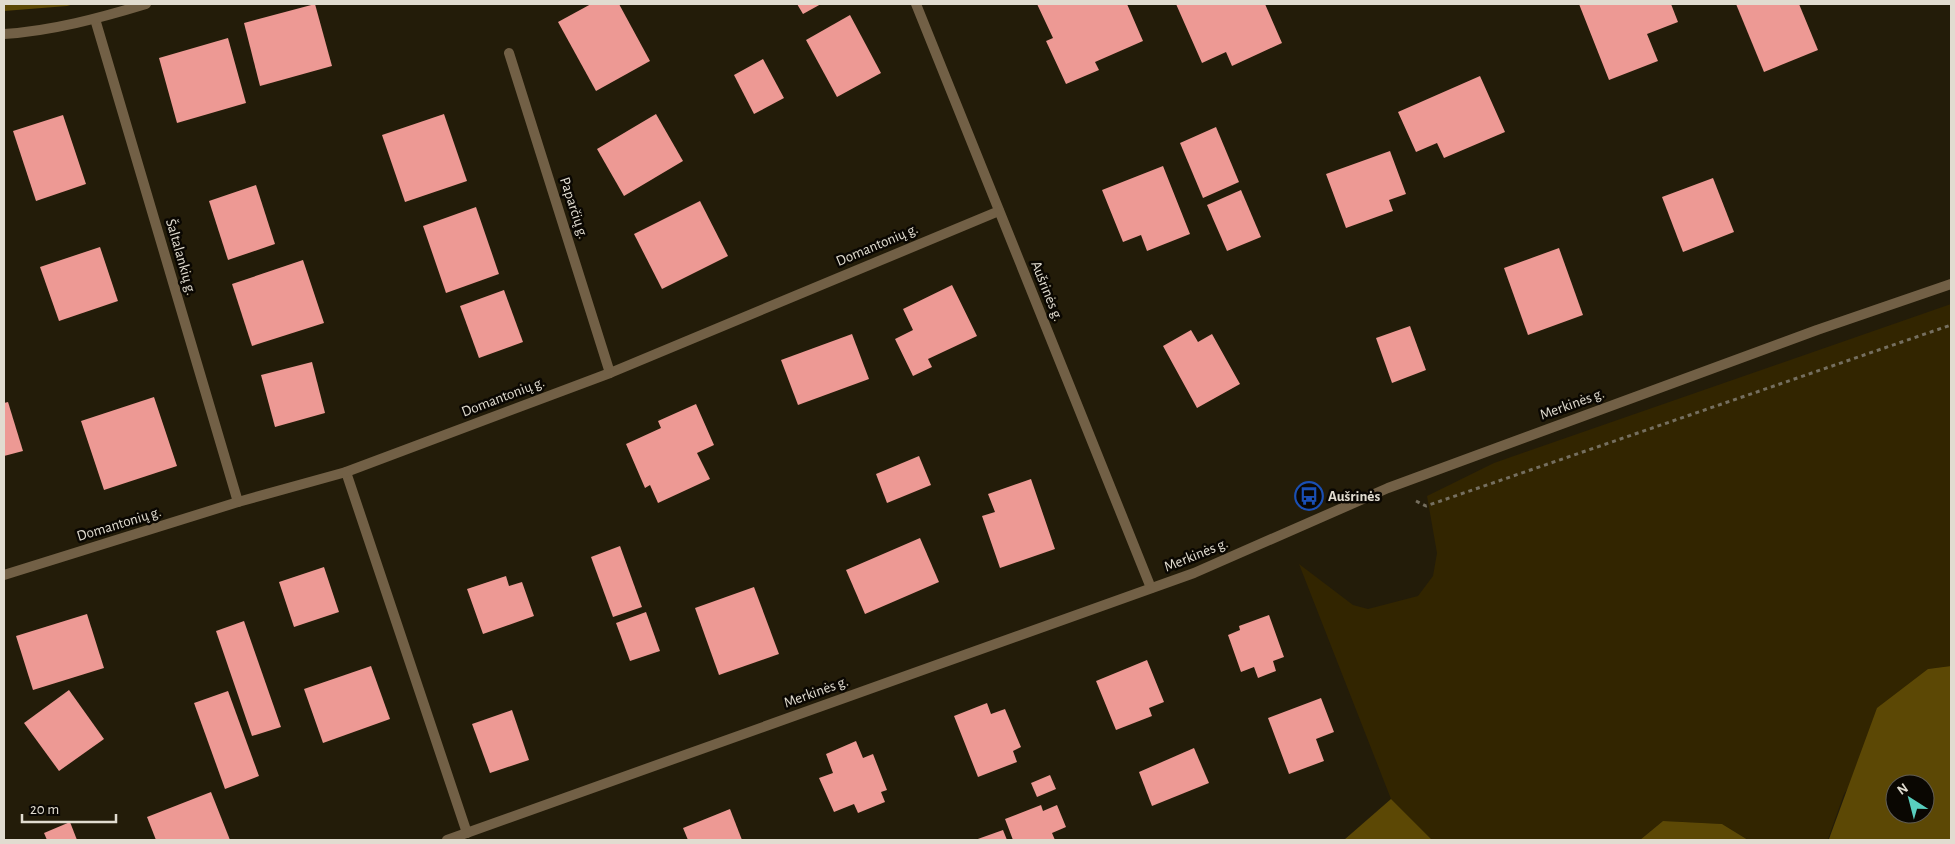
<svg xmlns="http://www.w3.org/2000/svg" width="1955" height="844" viewBox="0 0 1955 844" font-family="'Alegreya Sans',sans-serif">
<rect width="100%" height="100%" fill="#231c09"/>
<polygon fill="#322500" points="1951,304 1951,666 1928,669 1844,794 1828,839 1748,840 1722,824 1663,821 1640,840 1432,840 1391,799 1299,564 1353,605 1368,609 1418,596 1433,576 1437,553 1427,496 1494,463"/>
<g fill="#5c4805" fill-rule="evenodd">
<polygon points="4,4 74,4 67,6 4,11"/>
<path d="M 1951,666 L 1951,840 L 1825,840 L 1829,839 L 1877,708 L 1928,669 ZM 1895,784 L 1925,784 L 1925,814 L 1895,814 Z"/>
<polygon points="1391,799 1432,840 1344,840"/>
<polygon points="1663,821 1722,824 1748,840 1640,840"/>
</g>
<g fill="#ed9994">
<polygon points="315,4 332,66 260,86 244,23"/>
<polygon points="591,4 619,4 650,61 596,91 558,22"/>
<polygon points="797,4 821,4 803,14"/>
<polygon points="1037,4 1127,4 1143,41 1095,62 1099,70 1066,84 1046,41 1053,38"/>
<polygon points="1176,4 1265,4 1282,43 1232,66 1226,52 1202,63"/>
<polygon points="1579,4 1671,4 1678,22 1647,34 1658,61 1609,80"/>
<polygon points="1736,4 1799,4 1818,50 1764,72"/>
<polygon points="850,15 881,73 837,97 806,40"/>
<polygon points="228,38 246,103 177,123 159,58"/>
<polygon points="763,59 784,98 754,114 734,75"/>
<polygon points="1480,76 1505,132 1444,158 1437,143 1416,152 1398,112"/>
<polygon points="444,114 467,181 405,202 382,135"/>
<polygon points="656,114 683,161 624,196 597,149"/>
<polygon points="63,115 86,184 36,201 13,131"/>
<polygon points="1216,127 1239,182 1203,198 1180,143"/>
<polygon points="1390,151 1406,194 1389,200 1393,211 1346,228 1326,174"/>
<polygon points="1163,166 1190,234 1147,251 1141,235 1123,242 1102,190"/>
<polygon points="1713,178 1734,232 1683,252 1662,197"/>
<polygon points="256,185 275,244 228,260 209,201"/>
<polygon points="1241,190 1261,237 1227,251 1207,205"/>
<polygon points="700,201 728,256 662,289 634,234"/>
<polygon points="476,207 499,274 446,293 423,226"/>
<polygon points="100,247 118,301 59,321 40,267"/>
<polygon points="1559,248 1583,315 1528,335 1504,268"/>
<polygon points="303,260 324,323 252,346 232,284"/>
<polygon points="952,285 977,336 928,359 932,367 913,376 895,339 913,330 903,309"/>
<polygon points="504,290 523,342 479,358 460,306"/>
<polygon points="1410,326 1426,370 1392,383 1376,338"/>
<polygon points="1191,330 1198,342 1212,334 1240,384 1197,408 1163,346"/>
<polygon points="852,334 869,379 798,405 781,360"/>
<polygon points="312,362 325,413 275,427 261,375"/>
<polygon points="154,397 177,466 104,490 81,421"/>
<polygon points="8,402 23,451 4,456 4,403"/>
<polygon points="696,404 714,445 697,453 710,479 658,503 650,485 645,488 626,444 661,428 658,421"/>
<polygon points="919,456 931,485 887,503 876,474"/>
<polygon points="1031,479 1055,549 1000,568 982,516 995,512 988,494"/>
<polygon points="920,538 939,582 865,614 846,570"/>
<polygon points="620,546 642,607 613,617 591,557"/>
<polygon points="324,567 339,612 294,627 279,582"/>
<polygon points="506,576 509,586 522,582 534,616 483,634 467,589"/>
<polygon points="754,587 779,654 719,675 695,608"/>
<polygon points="646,612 660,651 630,661 616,623"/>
<polygon points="87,614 104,668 33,690 16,636"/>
<polygon points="1269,615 1284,657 1273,661 1276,671 1258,678 1254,667 1241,672 1228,635 1240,630 1239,626"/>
<polygon points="244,621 281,727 252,736 216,631"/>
<polygon points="1147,660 1164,702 1149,708 1152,716 1116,730 1096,681"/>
<polygon points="371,666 390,719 323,743 304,689"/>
<polygon points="69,690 104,739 59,771 24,723"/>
<polygon points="228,691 259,776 225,789 194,703"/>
<polygon points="1321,698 1334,732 1316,739 1324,761 1289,774 1268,718"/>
<polygon points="987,703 991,714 1005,709 1021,747 1013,751 1017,762 978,777 954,716"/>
<polygon points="512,710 529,760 490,773 472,724"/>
<polygon points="856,741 863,758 873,754 887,790 881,792 885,802 858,813 854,804 834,812 819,778 833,773 826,754"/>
<polygon points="1194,748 1209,783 1152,806 1139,772"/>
<polygon points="1050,775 1056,789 1037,797 1031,783"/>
<polygon points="211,792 230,840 156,840 147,817"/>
<polygon points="1041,805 1043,811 1057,805 1066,827 1052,833 1055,840 1013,840 1005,819"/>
<polygon points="730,809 742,840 688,840 683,828"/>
<polygon points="70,822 77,840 47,840 44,833"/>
<polygon points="1003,830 1007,840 975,840"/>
</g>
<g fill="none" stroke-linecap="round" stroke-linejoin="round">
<polyline stroke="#756f5f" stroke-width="3" stroke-dasharray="4 4" stroke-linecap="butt" points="1416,501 1426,506 1951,325"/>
<g stroke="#726046" stroke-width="10">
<polyline points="916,4 1151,588"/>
<polyline points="95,19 238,502"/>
<path d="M 4,34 C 52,31 100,18 146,4"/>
<polyline points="509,53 610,373"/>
<polyline points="346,472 467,833"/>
<polyline points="4,575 238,502 346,472 610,373 999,211"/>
<polyline points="447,840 1194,573 1388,488 1817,330 1951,284"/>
</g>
</g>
<defs>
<symbol id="bus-ring" viewBox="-11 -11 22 22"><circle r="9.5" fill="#0a0702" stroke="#1a4fb4" stroke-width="1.5"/><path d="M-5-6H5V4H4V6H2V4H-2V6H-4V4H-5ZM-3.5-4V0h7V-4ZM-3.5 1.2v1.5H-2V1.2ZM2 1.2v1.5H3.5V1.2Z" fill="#1a4fb4"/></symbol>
</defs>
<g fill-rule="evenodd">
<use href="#bus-ring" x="1293" y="480" width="32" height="32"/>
</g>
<g text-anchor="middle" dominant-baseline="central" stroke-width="5" stroke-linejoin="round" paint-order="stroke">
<g font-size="15" fill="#e1dcd0" stroke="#0a0702">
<text transform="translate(574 208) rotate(72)">Paparčių g.</text>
<text transform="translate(877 245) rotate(-23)">Domantonių g.</text>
<text transform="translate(181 257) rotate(74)">Šaltalankių g.</text>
<text transform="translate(1047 291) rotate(68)">Aušrinės g.</text>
<text transform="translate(503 397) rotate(-21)">Domantonių g.</text>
<text transform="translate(1572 404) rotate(-20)">Merkinės g.</text>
<text transform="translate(119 524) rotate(-17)">Domantonių g.</text>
<text transform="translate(1196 555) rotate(-22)">Merkinės g.</text>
<text transform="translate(816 692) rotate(-20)">Merkinės g.</text>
</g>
<g font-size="15" font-weight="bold" fill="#e1dcd0" stroke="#0a0702" text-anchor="start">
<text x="1328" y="496">Aušrinės</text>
</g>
</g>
<rect width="1955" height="844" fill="none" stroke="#e1dcd0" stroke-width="10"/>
<g transform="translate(1910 799) rotate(324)"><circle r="24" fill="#0a0702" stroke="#605c54"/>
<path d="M0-4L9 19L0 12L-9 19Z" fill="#59cebe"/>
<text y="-8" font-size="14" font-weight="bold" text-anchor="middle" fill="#e1dcd0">N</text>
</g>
<path d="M22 814v8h94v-8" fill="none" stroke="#e1dcd0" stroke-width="2.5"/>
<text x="30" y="814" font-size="15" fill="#e1dcd0" stroke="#0a0702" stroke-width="4" paint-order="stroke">20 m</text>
</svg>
